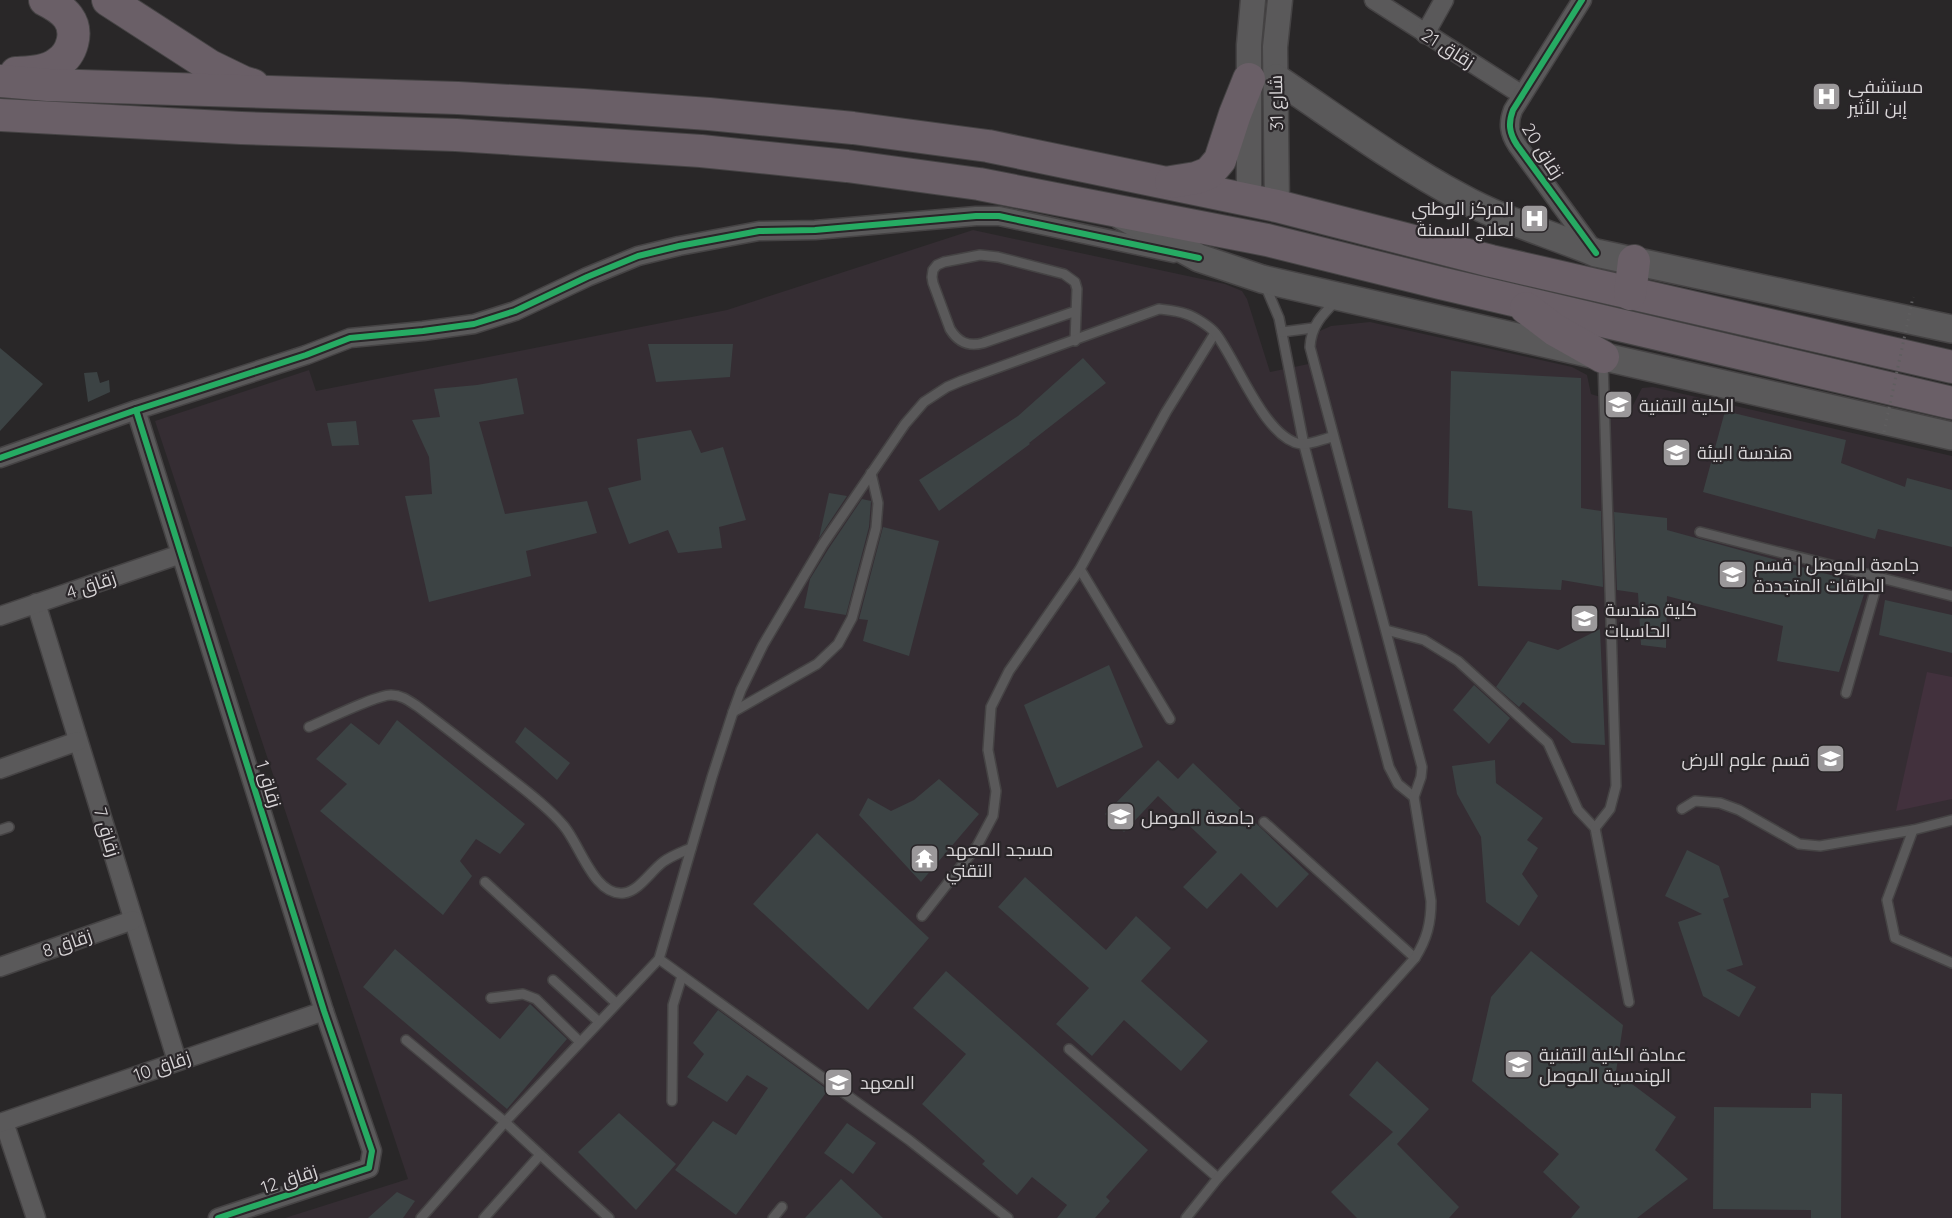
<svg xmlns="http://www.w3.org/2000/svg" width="1952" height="1218" viewBox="0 0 1952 1218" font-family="Quicksand,Cairo,sans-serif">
<rect width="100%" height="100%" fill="#292728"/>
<polygon fill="#352d33" points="973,230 1225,284 1242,291 1247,299 1270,372 1318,362 1313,334 1331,326 1370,322 1572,367 1587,375 1591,394 1632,407 1642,388 1653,387 1952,456 1952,1218 285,1218 408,1179 155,421 309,370 316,391 727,310"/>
<polygon fill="#42313d" points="1927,672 1952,677 1952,799 1896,811"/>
<g fill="#3c4344">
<polygon points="648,344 733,344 730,377 656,382"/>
<polygon points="0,348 43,384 0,431"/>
<polygon points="1083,358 1106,383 1029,443 1030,444 939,511 919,480 1018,416"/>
<polygon points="1451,371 1581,378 1581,508 1601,511 1603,587 1562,580 1561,590 1478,586 1472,511 1448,508"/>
<polygon points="97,372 100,383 109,380 110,392 88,402 84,373"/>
<polygon points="517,378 524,414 479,422 505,514 587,501 597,533 526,551 531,576 429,602 405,496 432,494 429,457 412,420 440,417 434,389 477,385"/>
<polygon points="1725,411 1846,440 1841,463 1905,487 1907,478 1952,490 1952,547 1878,529 1875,539 1703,492"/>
<polygon points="356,421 359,445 332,446 327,423"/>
<polygon points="691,430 701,453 723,447 746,520 719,527 722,548 678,553 668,530 629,544 608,488 641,480 637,439"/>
<polygon points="829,493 847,496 819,538"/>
<polygon points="862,499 871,501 869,527 846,615 804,608 810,579 829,548"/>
<polygon points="1614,512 1667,518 1667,530 1867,585 1839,672 1777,661 1783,626 1667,596 1666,648 1641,645 1638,593 1617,590"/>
<polygon points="883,527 939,541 909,656 863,641 868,620 859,619"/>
<polygon points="1885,600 1952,615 1952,653 1879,635"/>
<polygon points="1600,629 1605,745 1572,743 1523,702 1519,707 1496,687 1528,641 1558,650"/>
<polygon points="1109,665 1143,747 1057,788 1024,705"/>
<polygon points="1474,685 1510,718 1489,744 1453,710"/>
<polygon points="397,720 525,824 500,854 476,839 460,861 472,876 443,915 320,811 347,784 316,759 351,723 379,745"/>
<polygon points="525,727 570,763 557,780 515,742"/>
<polygon points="1158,760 1178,779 1193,763 1309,874 1277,908 1241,873 1207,909 1183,887 1217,852 1158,796 1124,832 1105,814"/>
<polygon points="1495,760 1496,783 1543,818 1527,840 1538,848 1522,874 1538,896 1519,926 1486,902 1481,837 1457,794 1452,766"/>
<polygon points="939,779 979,814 921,882 859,815 868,798 891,811 914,800"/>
<polygon points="817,833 929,938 868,1010 753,904"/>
<polygon points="1687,850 1719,866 1729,897 1723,899 1743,965 1726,970 1756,987 1739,1017 1703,996 1678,922 1702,914 1665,896"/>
<polygon points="1025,877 1106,950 1136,916 1171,948 1141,981 1208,1041 1181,1071 1124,1020 1092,1056 1056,1024 1089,988 998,907"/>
<polygon points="395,949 500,1039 530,1004 567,1039 507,1109 363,987"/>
<polygon points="1531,951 1623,1025 1616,1072 1676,1117 1655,1150 1688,1179 1637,1218 1571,1218 1580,1207 1543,1172 1559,1154 1472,1081 1491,997"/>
<polygon points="946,971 1148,1150 1106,1197 1110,1201 1095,1218 1057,1218 1067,1205 1032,1177 1017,1195 982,1164 985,1161 922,1104 966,1054 913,1008"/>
<polygon points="718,1010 828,1090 736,1215 675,1170 713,1121 736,1135 768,1088 747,1075 727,1102 687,1077 704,1054 693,1043"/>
<polygon points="1377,1061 1429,1109 1397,1144 1459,1207 1449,1218 1357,1218 1331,1192 1393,1132 1349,1095"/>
<polygon points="1811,1093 1842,1094 1841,1218 1811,1218 1811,1210 1713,1209 1714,1107 1811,1108"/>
<polygon points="619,1113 676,1164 636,1210 578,1152"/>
<polygon points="847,1123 876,1143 853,1174 824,1153"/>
<polygon points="841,1179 883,1218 805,1218"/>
<polygon points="397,1192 415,1201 403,1218 368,1218"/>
</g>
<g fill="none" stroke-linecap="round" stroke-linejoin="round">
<defs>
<g id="service">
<polyline points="1265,285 1279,318 1304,445 1389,767 1398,784 1414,797"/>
<polyline points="1282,332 1313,328"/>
<path d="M 1075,341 L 1077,289 L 1075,282 L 1064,274 L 998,257 L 980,255 L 944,262 L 937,265 L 933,270 L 932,277 L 933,283 L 950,329 C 958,342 968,347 983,343 L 1076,311"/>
<polyline points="1700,532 1952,596"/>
<polyline points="1080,569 1170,719"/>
<polyline points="1386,630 1424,640 1458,661 1548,743 1578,810 1595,828 1629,1002"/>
<polyline points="1846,693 1879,577"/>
<polyline points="733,712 817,664 838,644 852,618 876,528 878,503 871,473"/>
<path d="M 309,727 C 326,720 376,695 391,695 C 401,695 408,700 417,706 C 445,727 473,749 501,771 C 522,788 545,804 563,825 C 580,844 594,897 624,893 C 639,891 651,871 663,862 C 671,856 682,852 691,848"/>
<polyline points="1682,809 1695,801 1720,803 1739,810 1799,844 1820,846 1913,830"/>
<polyline points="1952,820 1913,830 1887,900 1895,938 1952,963"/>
<polyline points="1264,822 1415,958"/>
<polyline points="1595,828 1610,809 1616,786 1603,362"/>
<polyline points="0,830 9,827"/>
<polyline points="485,882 616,1003"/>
<polyline points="922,916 977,846 993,816 996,791 988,750 991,707 1009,671 1080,569 1166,412 1215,333"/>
<polyline points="659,959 909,1140 1008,1218"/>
<polyline points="553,980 598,1021"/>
<polyline points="491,998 523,994 536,999 580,1042"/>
<path d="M 406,1040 L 505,1122 L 659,959 L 712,777 L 733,712 L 741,690 L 763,645 L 823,544 L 905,424 L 924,402 L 947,387 L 961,381 L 1159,309 C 1167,310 1178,311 1186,314 C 1195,317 1211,327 1216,334 C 1237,361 1265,439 1301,444 C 1310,445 1323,439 1332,437"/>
<polyline points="1069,1049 1218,1178"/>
<polyline points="672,1101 673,1005 682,976"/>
<polyline points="421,1218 505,1122 609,1218"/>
<polyline points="484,1218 540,1155"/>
<polyline points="773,1218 782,1207"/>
<path d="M 1186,1218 L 1218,1178 L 1415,958 C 1427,939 1431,923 1431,901 L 1414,797 L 1421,777 L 1422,767 L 1310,347 C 1311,325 1323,314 1337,300"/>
</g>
<g id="minor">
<polyline points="1374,0 1522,95"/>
<path d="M 1582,0 L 1513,110 C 1508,123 1509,133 1517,145 L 1594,251"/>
<polyline points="1425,34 1444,0"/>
<polyline points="136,410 324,1011 372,1151 369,1168 218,1218"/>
<polyline points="0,458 136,410 306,355 350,338 423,331 474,324 515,311 587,277 638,256 679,246 759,231 815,230 976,216 999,216 1174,253"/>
<polyline points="36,603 177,1061"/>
<polyline points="0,616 181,554"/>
<polyline points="0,769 78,741"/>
<polyline points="0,967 133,920"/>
<polyline points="4,1122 36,1218"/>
<polyline points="0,1123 324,1011"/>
</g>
<g id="tertiary">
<polyline points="1249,200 1249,45 1253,0"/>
<polyline points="1277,206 1275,47 1280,0"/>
</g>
<g id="secondary">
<path d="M 1276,78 C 1336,118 1397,163 1460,197 C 1503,221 1551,234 1596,253 L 1952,329"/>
<polyline points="1122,216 1199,258 1262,279 1952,436"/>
</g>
<g id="trunk">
<polyline points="108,0 210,66 243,82 253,85"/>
<path d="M 16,73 C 30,72 46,72 58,63 C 72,54 79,32 68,17 C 62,9 53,4 45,0"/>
<polyline points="0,81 48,85 458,98 583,105 709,114 853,128 988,146 1277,206 1491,261 1952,367"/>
<polyline points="0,115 241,128 456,135 701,151 847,166 979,184 1267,240 1440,283 1952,403"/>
<polyline points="1171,182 1196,178 1209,173 1220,160 1235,114 1249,79"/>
<polyline points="1630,294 1634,261"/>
<polyline points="1526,308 1555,330 1603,357"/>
</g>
</defs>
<use href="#service" stroke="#454344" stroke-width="12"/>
<use href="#minor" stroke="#454344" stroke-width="21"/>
<use href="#tertiary" stroke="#454344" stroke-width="27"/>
<use href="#secondary" stroke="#454344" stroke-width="30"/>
<use href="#trunk" stroke="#454344" stroke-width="34"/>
<use href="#service" stroke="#5a595a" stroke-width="9"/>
<use href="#minor" stroke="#5a595a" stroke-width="18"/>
<use href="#tertiary" stroke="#5a595a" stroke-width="24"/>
<use href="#secondary" stroke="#5a595a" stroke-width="27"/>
<use href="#trunk" stroke="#6a5f67" stroke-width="32"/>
<polyline stroke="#5f5e5f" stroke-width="3" stroke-dasharray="1.5 4.5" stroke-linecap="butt" points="1884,432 1913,297"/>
<defs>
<g id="cycleway">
<path d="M 1582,0 L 1513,110 C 1508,123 1509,133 1517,145 L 1596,253"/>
<polyline points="136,410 324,1011 372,1151 369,1168 218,1218"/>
<polyline points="0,458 136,410 306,355 350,338 423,331 474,324 515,311 587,277 638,256 679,246 759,231 815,230 976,216 999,216 1199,258"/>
</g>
</defs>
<use href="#cycleway" stroke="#2a2629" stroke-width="10"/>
<use href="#cycleway" stroke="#26ab63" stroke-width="6"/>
</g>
<defs>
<symbol id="hospital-square" viewBox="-11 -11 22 22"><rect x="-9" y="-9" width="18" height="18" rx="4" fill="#9b989a" stroke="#2a2629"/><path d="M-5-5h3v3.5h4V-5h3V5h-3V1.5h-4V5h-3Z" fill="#fff"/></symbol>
<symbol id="university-square" viewBox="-11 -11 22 22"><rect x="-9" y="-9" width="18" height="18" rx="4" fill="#9b989a" stroke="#2a2629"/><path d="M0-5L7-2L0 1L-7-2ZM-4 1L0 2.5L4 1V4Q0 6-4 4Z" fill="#fff"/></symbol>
<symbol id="school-square" viewBox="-11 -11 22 22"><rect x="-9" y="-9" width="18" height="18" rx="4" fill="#9b989a" stroke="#2a2629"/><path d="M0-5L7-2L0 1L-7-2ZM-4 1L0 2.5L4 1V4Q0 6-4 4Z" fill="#fff"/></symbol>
<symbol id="temple-square" viewBox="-11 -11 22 22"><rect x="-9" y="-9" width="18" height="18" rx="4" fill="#9b989a" stroke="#2a2629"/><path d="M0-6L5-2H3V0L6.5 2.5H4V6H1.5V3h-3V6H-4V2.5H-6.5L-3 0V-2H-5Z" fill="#fff"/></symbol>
</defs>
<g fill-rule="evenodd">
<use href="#hospital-square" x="1810" y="80" width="33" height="33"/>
<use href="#hospital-square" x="1518" y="202" width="33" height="33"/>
<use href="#university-square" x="1602" y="388" width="33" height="33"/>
<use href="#university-square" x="1660" y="436" width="33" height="33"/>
<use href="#university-square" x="1716" y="558" width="33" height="33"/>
<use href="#school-square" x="1568" y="602" width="33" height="33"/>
<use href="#university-square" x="1814" y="742" width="33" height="33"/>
<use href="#university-square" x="1104" y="800" width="33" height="33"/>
<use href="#temple-square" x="908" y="842" width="33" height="33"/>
<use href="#university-square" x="1502" y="1048" width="33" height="33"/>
<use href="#university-square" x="822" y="1066" width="33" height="33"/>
</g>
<g text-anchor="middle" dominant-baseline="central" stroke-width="4.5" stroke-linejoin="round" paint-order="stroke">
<g font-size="18" fill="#d8d5d7" stroke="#2a2629">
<text transform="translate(1448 48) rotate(32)">زقاق 21</text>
<text transform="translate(1276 103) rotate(-91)">شارع 31</text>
<text transform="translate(1543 151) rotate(58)">زقاق 20</text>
<text transform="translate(91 585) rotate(-19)">زقاق 4</text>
<text transform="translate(269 784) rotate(73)">زقاق 1</text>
<text transform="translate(107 832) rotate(73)">زقاق 7</text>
<text transform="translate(67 943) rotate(-19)">زقاق 8</text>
<text transform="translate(162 1066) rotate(-19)">زقاق 10</text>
<text transform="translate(289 1179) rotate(-18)">زقاق 12</text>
</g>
<g font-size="18" fill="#d8d5d7" stroke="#2a2629" text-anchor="start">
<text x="1848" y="86">مستشفى<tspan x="1848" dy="21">إبن الأثير</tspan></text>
<text x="1514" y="208" text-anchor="end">المركز الوطني<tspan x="1514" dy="21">لعلاج السمنة</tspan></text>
<text x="1639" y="405">الكلية التقنية</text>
<text x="1697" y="452">هندسة البيئة</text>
<text x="1754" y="564">جامعة الموصل | قسم<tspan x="1754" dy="21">الطاقات المتجددة</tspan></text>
<text x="1605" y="609">كلية هندسة<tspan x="1605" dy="21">الحاسبات</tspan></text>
<text x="1810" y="759" text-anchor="end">قسم علوم الارض</text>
<text x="1141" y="817">جامعة الموصل</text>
<text x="946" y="849">مسجد المعهد<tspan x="946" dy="21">التقني</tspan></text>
<text x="1539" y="1054">عمادة الكلية التقنية<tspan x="1539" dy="21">الهندسية الموصل</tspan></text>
<text x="860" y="1082">المعهد</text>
</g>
</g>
</svg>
